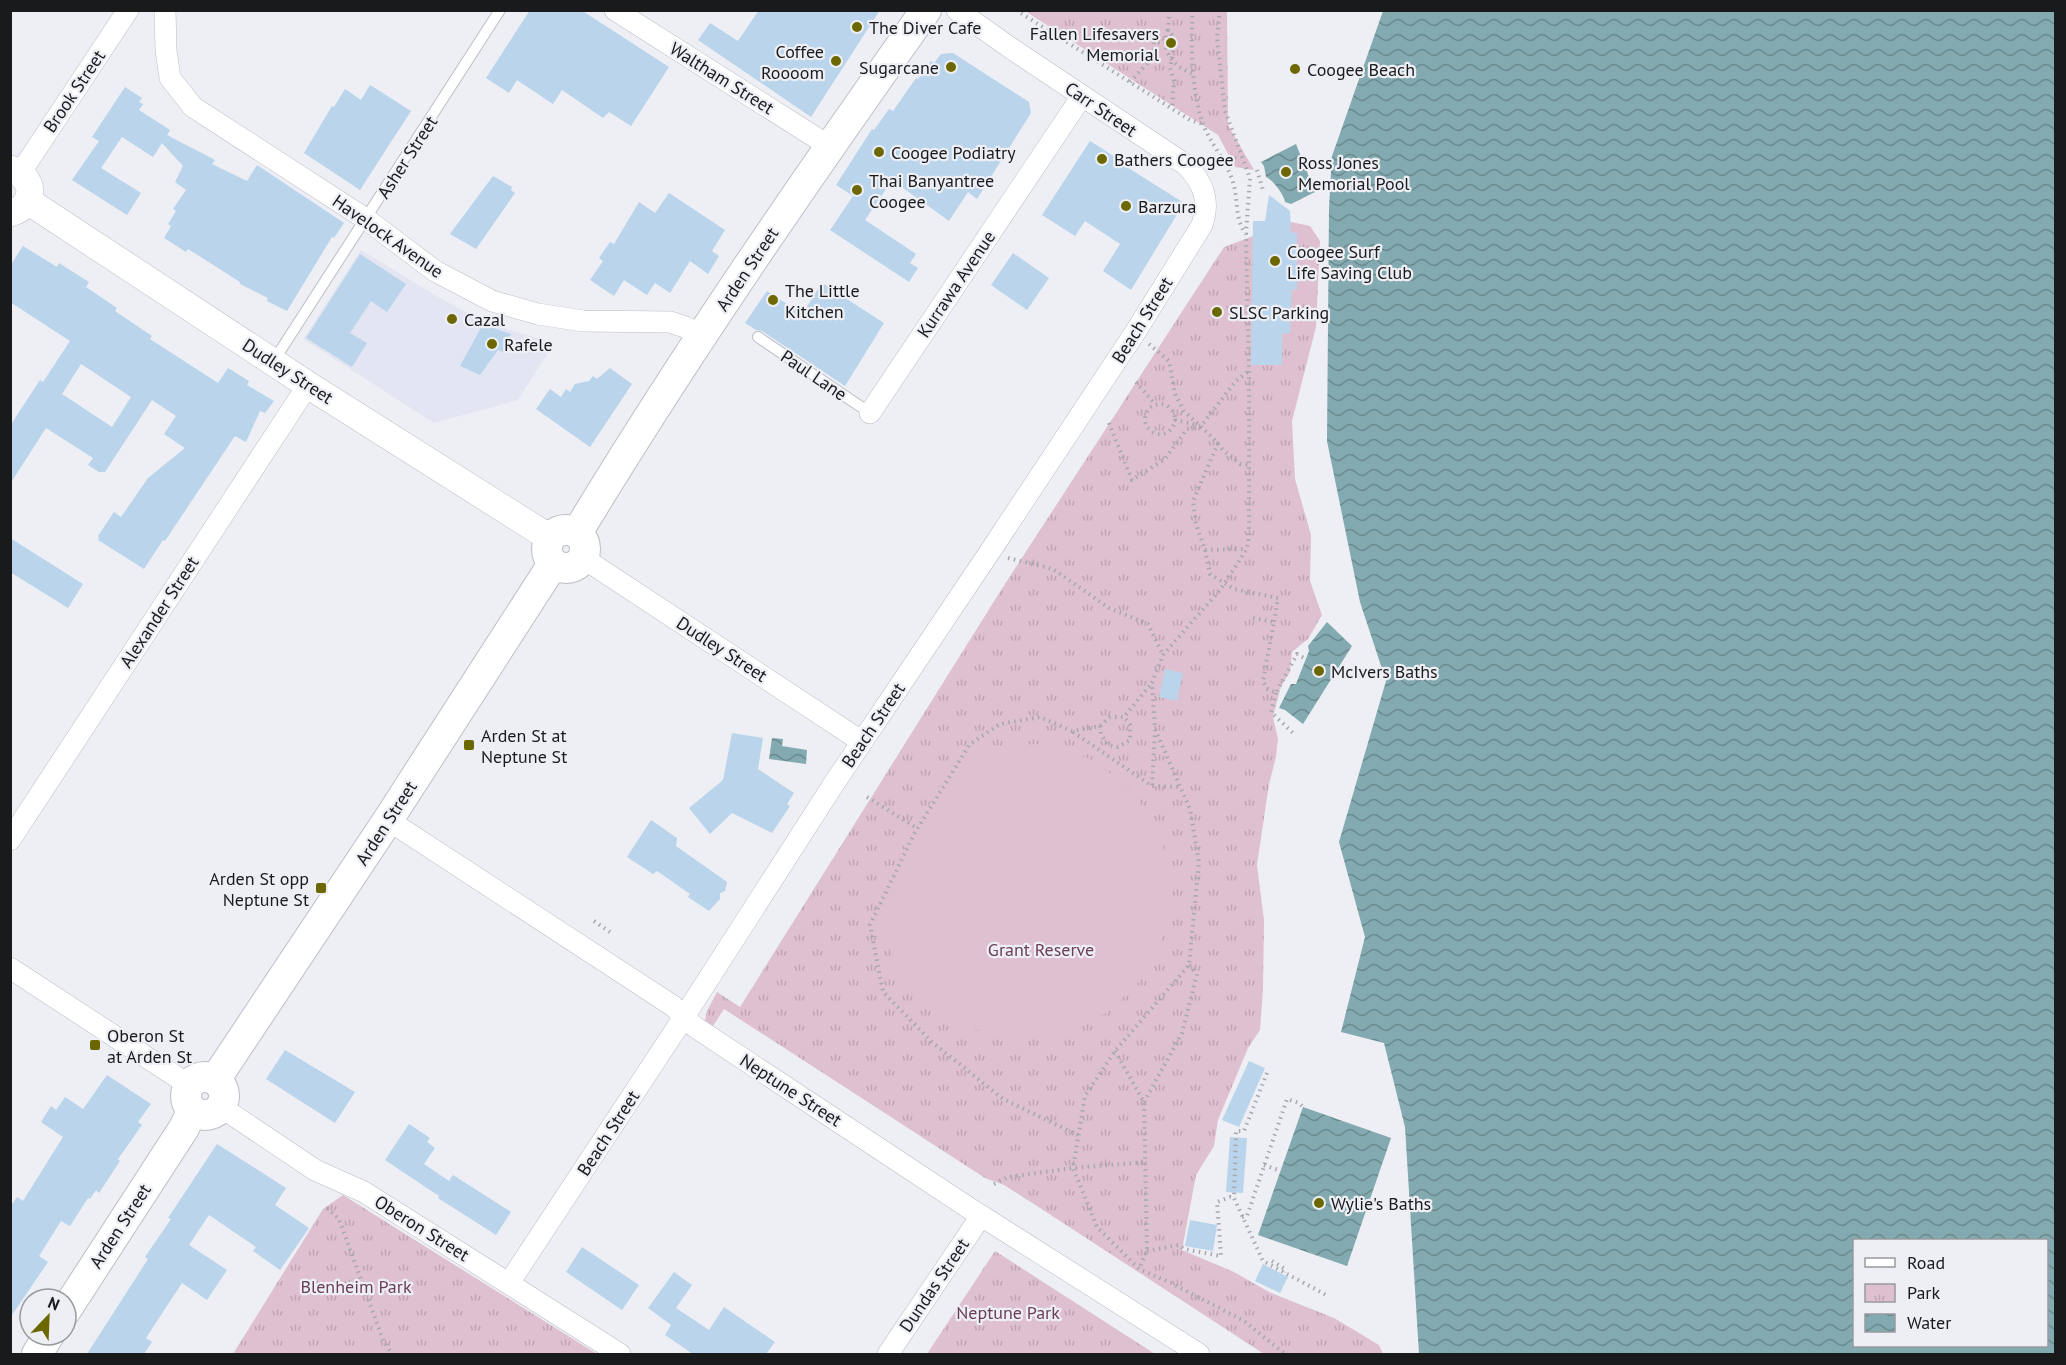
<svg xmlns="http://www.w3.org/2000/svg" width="2066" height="1365" viewBox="0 0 2066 1365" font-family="'PT Sans',sans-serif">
<defs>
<pattern id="park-tufts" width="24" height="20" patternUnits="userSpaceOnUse" patternTransform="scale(1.5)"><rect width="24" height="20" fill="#dfc0d0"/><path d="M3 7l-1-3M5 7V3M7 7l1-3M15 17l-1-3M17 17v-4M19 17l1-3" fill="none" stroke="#bfa4b2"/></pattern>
<pattern id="water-waves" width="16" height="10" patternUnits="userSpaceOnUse" patternTransform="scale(1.5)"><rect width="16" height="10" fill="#83aab0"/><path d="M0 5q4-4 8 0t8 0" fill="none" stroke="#6a8a8e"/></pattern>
</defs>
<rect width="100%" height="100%" fill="#edeff5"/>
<polygon fill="#e3e5f3" points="361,250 440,298 484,322 554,343 518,400 434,423 303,339"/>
<g fill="url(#park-tufts)">
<polygon points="1025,11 1227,11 1228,125 1254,170 1235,167 1218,135"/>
<polygon points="1291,222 1310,226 1320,241 1316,327 1292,421 1295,479 1311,535 1310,581 1322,615 1308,639 1292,652 1290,672 1281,686 1273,717 1278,739 1276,757 1269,784 1257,865 1264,920 1263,989 1260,1030 1248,1048 1218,1120 1214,1146 1196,1175 1182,1250 1234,1272 1269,1292 1334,1318 1379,1345 1383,1354 1264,1354 1037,1206 1004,1185 985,1178 724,1009 711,1029 705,1020 707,1011 717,992 740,1007 1003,587 1224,247"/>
<polygon points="343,1195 597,1354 233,1354 323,1209"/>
<polygon points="995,1251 1155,1354 927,1354"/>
</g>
<polygon fill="#dfc0d0" points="1041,744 1090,759 1131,789 1159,831 1171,881 1166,931 1144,977 1108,1012 1062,1034 1011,1038 966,1027 926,1001 896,965 879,922 881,890 952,764 994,746"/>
<g fill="url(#water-waves)" fill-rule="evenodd">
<path d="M 1383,11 L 2055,11 L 2055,1354 L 1419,1354 L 1405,1127 L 1384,1043 L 1341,1032 L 1365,937 L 1339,842 L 1386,681 L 1360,602 L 1327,441 L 1329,208 L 1332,156 ZM 1854,1240 L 2046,1240 L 2046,1346 L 1854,1346 Z"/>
<path d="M 1296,144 L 1315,192 L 1291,204 L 1285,202 C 1284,195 1273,180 1266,177 L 1264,166 L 1261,162 Z"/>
<polygon points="1327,622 1352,646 1303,724 1285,710 1279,708 1291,684 1296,684 1309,651 1308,646"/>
<polygon points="772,738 783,739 782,746 807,750 806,764 769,759"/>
<polygon points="1303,1107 1391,1138 1347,1266 1258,1235"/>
</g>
<g fill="#b9d4eb" fill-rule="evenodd">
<polygon points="530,10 581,10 669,67 631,126 609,112 603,118 562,90 553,104 517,80 509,93 486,78"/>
<polygon points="759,10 880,10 811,117 698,40 710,23 738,41"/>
<polygon points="953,53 1029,102 1031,113 977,199 968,192 949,221 892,180 865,220 916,254 910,263 918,268 909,282 830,230 853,196 836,185 872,129 874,130 889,109 893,111 916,78 918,79 931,61 934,63 941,54"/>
<polygon points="370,85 411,111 360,190 304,153 332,106 334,107 345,89 361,100"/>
<polygon points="125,87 142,98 139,102 143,104 139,110 170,130 167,135 215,160 212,164 247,181 257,165 344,223 334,238 332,237 287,311 267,301 268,298 240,284 240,282 188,249 186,252 164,238 171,226 168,224 176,211 173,209 186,190 175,182 183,166 162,143 153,157 122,137 101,168 141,193 127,215 72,180 99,141 92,137"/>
<polygon points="1090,141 1123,162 1122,164 1184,203 1131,290 1103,271 1120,244 1085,221 1075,236 1042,215"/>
<polygon points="493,176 512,187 511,190 515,193 476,249 450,234"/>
<polygon points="669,193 725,230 712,251 719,256 708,274 690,261 670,293 655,283 647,295 624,280 614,296 590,280 603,261 599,258 610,242 614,244 639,202 655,213"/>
<polygon points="1269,195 1290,211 1291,232 1297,233 1297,290 1292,289 1290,333 1282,334 1282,365 1251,365 1253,221 1265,221"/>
<path d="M 23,246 L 57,267 L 59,263 L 89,282 L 86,287 L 117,308 L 115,311 L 152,336 L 150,339 L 218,383 L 228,368 L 249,381 L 247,385 L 274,401 L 265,413 L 260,411 L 246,442 L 235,436 L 165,541 L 163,540 L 144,569 L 98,540 L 99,538 L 98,536 L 114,512 L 121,517 L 148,478 L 185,448 L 164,434 L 176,416 L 152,400 L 105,472 L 99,472 L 88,465 L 93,458 L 46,428 L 10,484 L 10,426 L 40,380 L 43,382 L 70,341 L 10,302 L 10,266 ZM 81,364 L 131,397 L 112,427 L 62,394 Z"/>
<polygon points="1013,253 1049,278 1027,310 991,285"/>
<polygon points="360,254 406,284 387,312 371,301 350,333 367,343 352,367 306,338"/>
<polygon points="822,283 884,323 845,386 762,331 756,330 745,323 767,291 802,314"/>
<polygon points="483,324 511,334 503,352 498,350 480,375 460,366"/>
<polygon points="610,368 632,384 590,447 536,409 550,389 561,397 566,389 570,392 575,384 589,381 593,376 597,379"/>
<polygon points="10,538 83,584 68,608 10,572"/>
<polygon points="1165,669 1183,673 1177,701 1159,697"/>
<polygon points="732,733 763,738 758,769 794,793 787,804 790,806 772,833 732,813 710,834 689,808 723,780"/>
<polygon points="651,820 677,838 676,846 727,882 725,891 720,893 720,899 709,911 688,897 690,894 657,871 653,874 627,857"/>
<polygon points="285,1050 355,1092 335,1123 266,1079"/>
<polygon points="1249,1061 1265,1068 1239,1127 1222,1120"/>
<polygon points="107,1075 151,1104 138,1122 142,1125 118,1159 120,1161 99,1193 96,1190 90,1199 88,1198 70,1226 61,1221 39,1256 48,1262 10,1318 10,1207 17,1197 23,1201 63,1137 41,1122 51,1106 56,1110 65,1097 83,1109"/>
<polygon points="409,1124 430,1138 427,1142 435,1148 424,1164 449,1181 453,1175 511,1212 496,1235 438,1198 439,1196 385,1160"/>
<polygon points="1230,1137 1247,1138 1243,1193 1226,1192"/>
<polygon points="217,1144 286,1188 275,1205 309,1228 280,1270 253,1251 256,1247 209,1215 189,1245 227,1270 207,1300 182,1283 146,1338 152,1342 144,1354 87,1354 148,1259 145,1257 171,1219 168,1218"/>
<polygon points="1190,1220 1217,1225 1213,1251 1185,1246"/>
<polygon points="582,1247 639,1285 622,1310 566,1272"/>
<polygon points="1263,1264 1288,1277 1280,1293 1255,1281"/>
<polygon points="674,1272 692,1285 676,1308 709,1330 724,1307 775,1342 766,1354 693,1354 665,1335 671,1325 648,1308"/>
</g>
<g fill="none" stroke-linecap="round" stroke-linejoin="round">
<defs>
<g id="service">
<polyline points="758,337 870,413"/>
<polyline points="273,362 500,10"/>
</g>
<g id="minor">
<polyline points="165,10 166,50 170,78 193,107 366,219 435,271 492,301 538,314 583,321 670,322 685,327 703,336"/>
<polyline points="615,10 829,146"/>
<polyline points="21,172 128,10"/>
<polyline points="870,413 1082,96"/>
<polyline points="583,558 861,741"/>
<polyline points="388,820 673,1006 695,1027 969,1208 1199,1354"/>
<polyline points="10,840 308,385"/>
<polyline points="10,968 189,1085"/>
<polyline points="221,1107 315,1170 364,1192 620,1354"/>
<path d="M 509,1283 L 684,1017 L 835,782 L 989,553 L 1136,331 L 1202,225 C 1210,201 1204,183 1186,165 L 1012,49 L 957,10"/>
<polyline points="888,1354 981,1216"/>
</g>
<g id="tertiary">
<path d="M 10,169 C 36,177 37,206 10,213"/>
<polyline points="28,201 308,385 550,538"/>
</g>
<g id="secondary">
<circle cx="566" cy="549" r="19"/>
<path d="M 577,533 C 685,354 805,181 926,10"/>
<circle cx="205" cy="1096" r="19"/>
<polyline points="215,1080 388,820 553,564"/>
<polyline points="66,1310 184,1128 192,1111"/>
<polyline points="37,1354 49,1335"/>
</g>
</defs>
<use href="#service" stroke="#bdbec5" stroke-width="12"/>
<use href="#minor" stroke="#bdbec5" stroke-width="22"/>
<use href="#tertiary" stroke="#bdbec5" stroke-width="28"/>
<use href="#secondary" stroke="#bdbec5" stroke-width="32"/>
<g stroke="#a6a8ac" stroke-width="4" stroke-dasharray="1.5 4.5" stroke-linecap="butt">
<polyline points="1016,10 1190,120 1203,124"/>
<path d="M 1193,10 C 1190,42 1192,94 1203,124 C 1211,145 1229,164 1234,186 C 1238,202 1235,220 1246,234 L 1249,371 L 1249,536 L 1247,549 L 1220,590 L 1163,655 L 1152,683 L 1155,729 L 1190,809 L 1199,862 L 1189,965 L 1115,1051 L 1085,1096 L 1073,1168 L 1097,1227 L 1139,1269 L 1171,1283 L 1244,1321 L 1285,1354"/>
<polyline points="1220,10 1217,38 1225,111 1250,178 1246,233"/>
<polyline points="1169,17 1168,30 1173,36 1175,42 1170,68 1174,80 1172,108"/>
<path d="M 1168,30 C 1160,52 1174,67 1194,74"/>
<polyline points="1130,82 1155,55 1154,42 1164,43"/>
<polyline points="1257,170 1263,190"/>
<polyline points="1149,344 1169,361 1175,394 1184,411 1213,438 1224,451 1240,464 1250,465"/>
<polyline points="1136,382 1155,404"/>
<circle cx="1160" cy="419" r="15"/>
<polyline points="1175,420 1198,425"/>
<polyline points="1109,423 1132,480 1165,459 1187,429 1201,426 1236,381 1249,371"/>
<polyline points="1218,443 1193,501 1196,524 1205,550 1210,574 1234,589 1278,598 1274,622"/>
<polyline points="1205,550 1246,549"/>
<polyline points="1008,558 1053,569 1109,608 1148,624 1163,655"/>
<polyline points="1253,618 1274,622 1263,681 1266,688 1276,693 1297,654 1306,659"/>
<polyline points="1276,693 1271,712 1295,735"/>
<polyline points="1100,726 1101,734 1108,745 1118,747 1130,740 1130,725 1124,717"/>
<polyline points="1073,732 1152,786 1180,787"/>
<polyline points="1152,785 1155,730"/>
<polyline points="867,797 917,828"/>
<polyline points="594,921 610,932"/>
<polyline points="1115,1051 1144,1102 1147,1251 1139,1269"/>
<polyline points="1267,1073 1244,1131 1236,1131 1234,1198 1263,1261 1328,1296"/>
<polyline points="1144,1102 1182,1033 1197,974 1189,965"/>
<polyline points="1078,1135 1003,1099 932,1042 883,992 870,925 914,834 970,744 1000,724 1040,717 1072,731 1100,726 1110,717 1124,717 1151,684"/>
<polyline points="1264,1165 1281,1171"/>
<polyline points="994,1184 1008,1177 1073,1168 1145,1162"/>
<polyline points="327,1208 339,1219 383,1340 392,1354"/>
<polyline points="1242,1217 1247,1216 1287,1099 1299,1103 1303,1107"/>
<polyline points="1147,1251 1179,1245 1184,1249 1221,1256 1217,1202 1230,1197 1233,1198"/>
<polyline points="1272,1261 1285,1269 1284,1272"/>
</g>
<use href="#service" stroke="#fff" stroke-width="10"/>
<use href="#minor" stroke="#fff" stroke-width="21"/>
<use href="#tertiary" stroke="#fff" stroke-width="27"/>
<use href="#secondary" stroke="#fff" stroke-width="30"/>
</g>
<g fill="#6d6700" stroke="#edeff5" stroke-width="2">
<circle cx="857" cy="27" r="6"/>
<circle cx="1171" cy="43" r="6"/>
<circle cx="836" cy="61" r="6"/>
<circle cx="951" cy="67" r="6"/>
<circle cx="1295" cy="69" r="6"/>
<circle cx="879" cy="152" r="6"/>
<circle cx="1102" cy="159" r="6"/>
<circle cx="1286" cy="172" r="6"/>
<circle cx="857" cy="190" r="6"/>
<circle cx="1126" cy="206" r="6"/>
<circle cx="1275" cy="261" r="6"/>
<circle cx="773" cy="300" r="6"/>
<circle cx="1217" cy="312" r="6"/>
<circle cx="452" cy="319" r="6"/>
<circle cx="492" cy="344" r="6"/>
<circle cx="1319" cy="671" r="6"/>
<rect x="463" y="739" width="12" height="12" rx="3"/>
<rect x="315" y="882" width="12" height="12" rx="3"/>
<rect x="89" y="1039" width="12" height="12" rx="3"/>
<circle cx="1319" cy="1203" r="6"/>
</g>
<g text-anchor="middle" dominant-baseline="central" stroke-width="4.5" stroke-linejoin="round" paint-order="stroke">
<g font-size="18" fill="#191a1c" stroke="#edeff5" text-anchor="start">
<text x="869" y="27">The Diver Cafe</text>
<text x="1159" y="33" text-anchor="end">Fallen Lifesavers<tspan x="1159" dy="21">Memorial</tspan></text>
<text x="824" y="51" text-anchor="end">Coffee<tspan x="824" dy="21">Roooom</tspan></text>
<text x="939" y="67" text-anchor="end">Sugarcane</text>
<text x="1307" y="69">Coogee Beach</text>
<text x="891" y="152">Coogee Podiatry</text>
<text x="1114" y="159">Bathers Coogee</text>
<text x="1298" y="162">Ross Jones<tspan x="1298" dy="21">Memorial Pool</tspan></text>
<text x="869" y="180">Thai Banyantree<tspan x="869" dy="21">Coogee</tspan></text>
<text x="1138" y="206">Barzura</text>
<text x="1287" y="251">Coogee Surf<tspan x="1287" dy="21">Life Saving Club</tspan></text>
<text x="785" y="290">The Little<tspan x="785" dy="21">Kitchen</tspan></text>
<text x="1229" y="312">SLSC Parking</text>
<text x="464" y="319">Cazal</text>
<text x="504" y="344">Rafele</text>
<text x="1331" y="671">McIvers Baths</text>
<text x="481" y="735">Arden St at<tspan x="481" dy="21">Neptune St</tspan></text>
<text x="309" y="878" text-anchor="end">Arden St opp<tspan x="309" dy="21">Neptune St</tspan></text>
<text x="107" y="1035">Oberon St<tspan x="107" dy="21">at Arden St</tspan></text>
<text x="1331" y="1203">Wylie's Baths</text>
</g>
<g font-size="18" fill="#191a1c" stroke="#edeff5">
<text transform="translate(722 78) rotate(32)">Waltham Street</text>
<text transform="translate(74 91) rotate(-56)">Brook Street</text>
<text transform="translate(1101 109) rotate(34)">Carr Street</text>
<text transform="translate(407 157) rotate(-57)">Asher Street</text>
<text transform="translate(388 236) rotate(35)">Havelock Avenue</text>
<text transform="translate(747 269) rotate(-56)">Arden Street</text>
<text transform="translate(956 284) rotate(-56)">Kurrawa Avenue</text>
<text transform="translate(1142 320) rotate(-58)">Beach Street</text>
<text transform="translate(288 371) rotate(33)">Dudley Street</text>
<text transform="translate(814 375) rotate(34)">Paul Lane</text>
<text transform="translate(159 612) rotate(-57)">Alexander Street</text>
<text transform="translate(722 649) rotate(33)">Dudley Street</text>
<text transform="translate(873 725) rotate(-56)">Beach Street</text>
<text transform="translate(386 823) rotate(-57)">Arden Street</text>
<text transform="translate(791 1090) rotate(33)">Neptune Street</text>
<text transform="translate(608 1133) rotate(-57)">Beach Street</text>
<text transform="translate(120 1226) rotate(-57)">Arden Street</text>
<text transform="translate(422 1228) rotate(32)">Oberon Street</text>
<text transform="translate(934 1285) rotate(-56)">Dundas Street</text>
</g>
<g font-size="18" fill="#6b3e58" stroke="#edeff5">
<text x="1041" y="949">Grant Reserve</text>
<text x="356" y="1286">Blenheim Park</text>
<text x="1008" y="1312">Neptune Park</text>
</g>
</g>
<rect width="2066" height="1365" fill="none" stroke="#191a1c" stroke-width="24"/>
<rect x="1853" y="1239" width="195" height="108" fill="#edeff5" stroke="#989a9e" stroke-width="1.5"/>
<rect x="1865" y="1258" width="30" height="9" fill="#ffffff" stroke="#989a9e" stroke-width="1.5"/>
<text x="1907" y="1269" font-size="18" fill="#191a1c">Road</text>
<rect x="1865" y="1284" width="30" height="18" fill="url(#park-tufts)" stroke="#989a9e" stroke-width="1.5"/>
<text x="1907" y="1299" font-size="18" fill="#191a1c">Park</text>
<rect x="1865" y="1314" width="30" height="18" fill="url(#water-waves)" stroke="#989a9e" stroke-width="1.5"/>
<text x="1907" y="1329" font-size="18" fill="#191a1c">Water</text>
<g transform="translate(48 1317) rotate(23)"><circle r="28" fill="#edeff5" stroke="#989a9e" stroke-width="1.5"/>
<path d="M0-4.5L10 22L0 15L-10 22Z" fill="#6d6700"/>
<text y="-9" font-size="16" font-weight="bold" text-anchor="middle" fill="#191a1c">N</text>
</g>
</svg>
